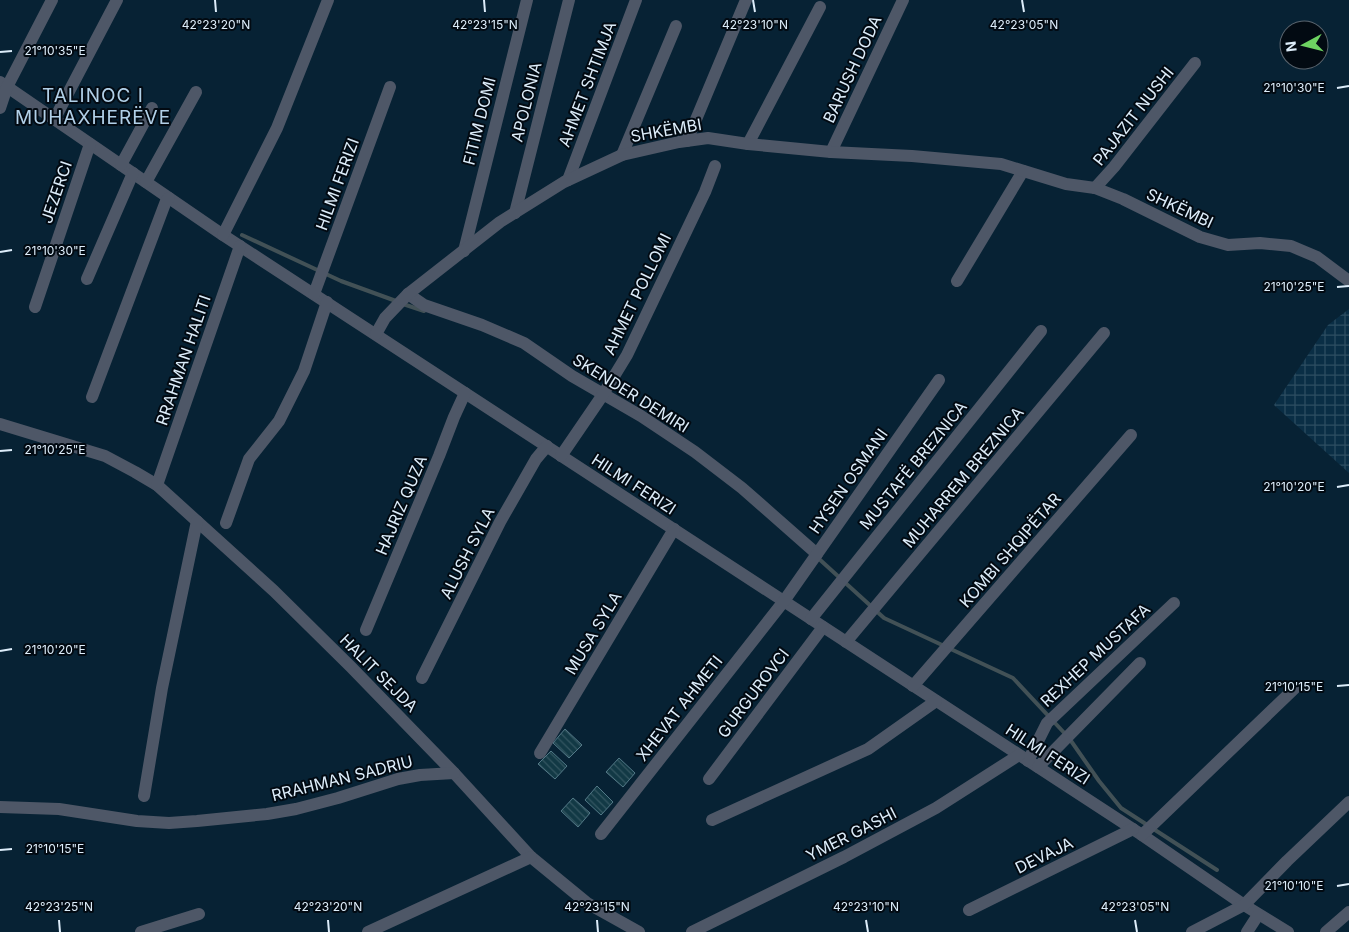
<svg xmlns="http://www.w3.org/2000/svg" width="1349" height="932" viewBox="0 0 1349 932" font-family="Inter,sans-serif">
<defs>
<pattern id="industrial-grid" width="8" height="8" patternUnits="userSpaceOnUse" patternTransform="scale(1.25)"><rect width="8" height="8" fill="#0a2e45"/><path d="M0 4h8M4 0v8" fill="none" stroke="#2d4d61"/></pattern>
<pattern id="building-back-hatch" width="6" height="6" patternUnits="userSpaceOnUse" patternTransform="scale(1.25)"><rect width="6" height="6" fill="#123945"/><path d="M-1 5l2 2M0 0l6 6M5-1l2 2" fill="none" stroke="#345661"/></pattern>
</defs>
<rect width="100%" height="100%" fill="#072234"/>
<polygon fill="url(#industrial-grid)" points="1349,309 1349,473 1274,405 1328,325"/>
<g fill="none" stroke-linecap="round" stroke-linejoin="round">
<g stroke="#425156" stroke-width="4">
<polyline points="242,235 341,281 396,301"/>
<polyline points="403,304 424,311"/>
<polyline points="818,558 884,618 1013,678 1069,738 1099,781 1121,808 1217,870"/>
</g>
</g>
<g fill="url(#building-back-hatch)" stroke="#537987">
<polygon points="565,729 582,745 569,758 553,743"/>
<polygon points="551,751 567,766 555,779 538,764"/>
<polygon points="619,758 635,773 623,787 606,772"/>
<polygon points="597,786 613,802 601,815 585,800"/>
<polygon points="573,798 590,813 578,827 561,811"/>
</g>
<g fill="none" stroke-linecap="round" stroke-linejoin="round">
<g stroke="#4e5767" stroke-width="12">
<polyline points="0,82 223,235 1142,835 1244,905 1288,932"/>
<polyline points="0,108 7,87 52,0"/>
<polyline points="54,120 117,0"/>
<polyline points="687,141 746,0"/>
<polyline points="748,144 820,7"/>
<polyline points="831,152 903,0"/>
<polyline points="622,155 676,26"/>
<polyline points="121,165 152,108"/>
<polyline points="568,180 636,0"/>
<polyline points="146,182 196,92"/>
<polyline points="1095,188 1114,167 1195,63"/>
<polyline points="515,213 569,0"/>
<polyline points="223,235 277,128 328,0"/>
<polyline points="464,251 527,0"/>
<polyline points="87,279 133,173"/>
<polyline points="957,281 1023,171"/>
<polyline points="314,294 390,87"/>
<polyline points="408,294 424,305 482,325 524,343 572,376 641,416 695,452 742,488 817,554"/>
<polyline points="35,307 90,144"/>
<polyline points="376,334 385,318 408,294 500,222 564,182 622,155 679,142 708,138 748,144 831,152 912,156 1001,164 1066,184 1095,188 1123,199 1200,237 1228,245 1260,243 1291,246 1317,257 1349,281"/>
<polyline points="92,397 166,201 169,198"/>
<polyline points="0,424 105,456 135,472 157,485 274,591 351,667 454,773 531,857 587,903 639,932"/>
<polyline points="561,456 602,396 627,355 705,192 715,166"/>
<polyline points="157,485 240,246"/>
<polyline points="226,523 249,459 279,421 304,371 327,302"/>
<polyline points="811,619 1041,331"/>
<polyline points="366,630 439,456 454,417 465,393"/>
<polyline points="846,642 1104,333"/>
<polyline points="422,678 500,522 536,459 547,446"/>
<polyline points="913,686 1131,435"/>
<polyline points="540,753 674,529"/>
<polyline points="1028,761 1047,723 1174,603"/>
<polyline points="1038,767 1140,663"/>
<polyline points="709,779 823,627"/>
<polyline points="144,796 162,688 197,521"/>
<polyline points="0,807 59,809 137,821 169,823 197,821 267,814 296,809 338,798 398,779 420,775 454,773"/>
<polyline points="712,820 868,749 936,701"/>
<polyline points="601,834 784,601 939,380"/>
<polyline points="1142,835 1295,688"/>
<polyline points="969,910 1133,829"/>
<polyline points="141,932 199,914"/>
<polyline points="368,932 531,857"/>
<polyline points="692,932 844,857 936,808 1019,755"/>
<polyline points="1192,932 1244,905 1287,861 1349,802"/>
<polyline points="1247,932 1258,915"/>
<polyline points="1326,932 1349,912"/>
</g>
</g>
<path fill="none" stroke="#ddedfa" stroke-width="2" d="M 215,0 L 216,12M 484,0 L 485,12M 753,0 L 755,12M 1022,0 L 1024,12M 0,52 L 12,51M 1337,88 L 1349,86M 0,252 L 12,250M 1337,287 L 1349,286M 0,451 L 12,450M 1337,487 L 1349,485M 0,651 L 12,649M 1337,686 L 1349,685M 0,850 L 12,849M 1337,886 L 1349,884M 59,920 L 60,932M 328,920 L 329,932M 597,920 L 598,932M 866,920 L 868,932M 1135,920 L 1137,932"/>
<g text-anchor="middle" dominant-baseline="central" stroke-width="4" stroke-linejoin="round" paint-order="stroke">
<g font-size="16" fill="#ddedfa" stroke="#020a12">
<text transform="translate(852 69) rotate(-65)">BARUSH DODA</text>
<text transform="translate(587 84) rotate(-69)">AHMET SHTIMJA</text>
<text transform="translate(526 102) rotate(-76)">APOLONIA</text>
<text transform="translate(1133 116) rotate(-52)">PAJAZIT NUSHI</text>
<text transform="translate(479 121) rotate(-76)">FITIM DOMI</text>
<text transform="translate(666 130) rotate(-10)">SHKËMBI</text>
<text transform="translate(337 184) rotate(-70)">HILMI FERIZI</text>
<text transform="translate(56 192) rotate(-71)">JEZERCI</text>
<text transform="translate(1180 208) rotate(25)">SHKËMBI</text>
<text transform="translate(637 294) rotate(-64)">AHMET POLLOMI</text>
<text transform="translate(183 360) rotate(-71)">RRAHMAN HALITI</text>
<text transform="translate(631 393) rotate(32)">SKENDER DEMIRI</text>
<text transform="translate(913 465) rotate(-51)">MUSTAFË BREZNICA</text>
<text transform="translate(963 477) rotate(-50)">MUHARREM BREZNICA</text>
<text transform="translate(848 481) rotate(-55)">HYSEN OSMANI</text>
<text transform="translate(634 484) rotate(33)">HILMI FERIZI</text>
<text transform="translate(401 505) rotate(-67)">HAJRIZ QUZA</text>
<text transform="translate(1010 550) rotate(-49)">KOMBI SHQIPËTAR</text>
<text transform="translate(467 553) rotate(-63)">ALUSH SYLA</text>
<text transform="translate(593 633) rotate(-59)">MUSA SYLA</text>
<text transform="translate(1095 655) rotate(-43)">REXHEP MUSTAFA</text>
<text transform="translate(379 673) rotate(45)">HALIT SEJDA</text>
<text transform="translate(753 693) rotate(-53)">GURGUROVCI</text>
<text transform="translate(679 708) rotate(-52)">XHEVAT AHMETI</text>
<text transform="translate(1048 754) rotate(33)">HILMI FERIZI</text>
<text transform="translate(342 778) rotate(-14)">RRAHMAN SADRIU</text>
<text transform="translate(851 834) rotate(-27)">YMER GASHI</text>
<text transform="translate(1044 855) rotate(-26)">DEVAJA</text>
</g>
<g font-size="19" letter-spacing="1" fill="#b1d0e8" stroke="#020a12">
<text x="93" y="95">TALINOC I<tspan x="93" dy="22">MUHAXHERËVE</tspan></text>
</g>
</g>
<g font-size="12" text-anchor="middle" fill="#ddedfa" stroke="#020a12" stroke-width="4" stroke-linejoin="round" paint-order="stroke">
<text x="216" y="29">42°23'20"N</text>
<text x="485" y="29">42°23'15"N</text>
<text x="755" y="29">42°23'10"N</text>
<text x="1024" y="29">42°23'05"N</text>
<text x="55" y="55">21°10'35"E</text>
<text x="1294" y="92">21°10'30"E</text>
<text x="55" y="255">21°10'30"E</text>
<text x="1294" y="291">21°10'25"E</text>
<text x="55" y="454">21°10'25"E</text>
<text x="1294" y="491">21°10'20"E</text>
<text x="55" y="654">21°10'20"E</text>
<text x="1294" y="691">21°10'15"E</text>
<text x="55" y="853">21°10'15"E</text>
<text x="1294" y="890">21°10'10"E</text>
<text x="59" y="911">42°23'25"N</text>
<text x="328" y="911">42°23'20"N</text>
<text x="597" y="911">42°23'15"N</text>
<text x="866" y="911">42°23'10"N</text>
<text x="1135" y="911">42°23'05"N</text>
</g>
<g transform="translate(1304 45) rotate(263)"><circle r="24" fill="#020a12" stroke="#5a656f"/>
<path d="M0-4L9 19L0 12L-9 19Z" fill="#6dd361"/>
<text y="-8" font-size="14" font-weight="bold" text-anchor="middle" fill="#ddedfa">N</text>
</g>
</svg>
